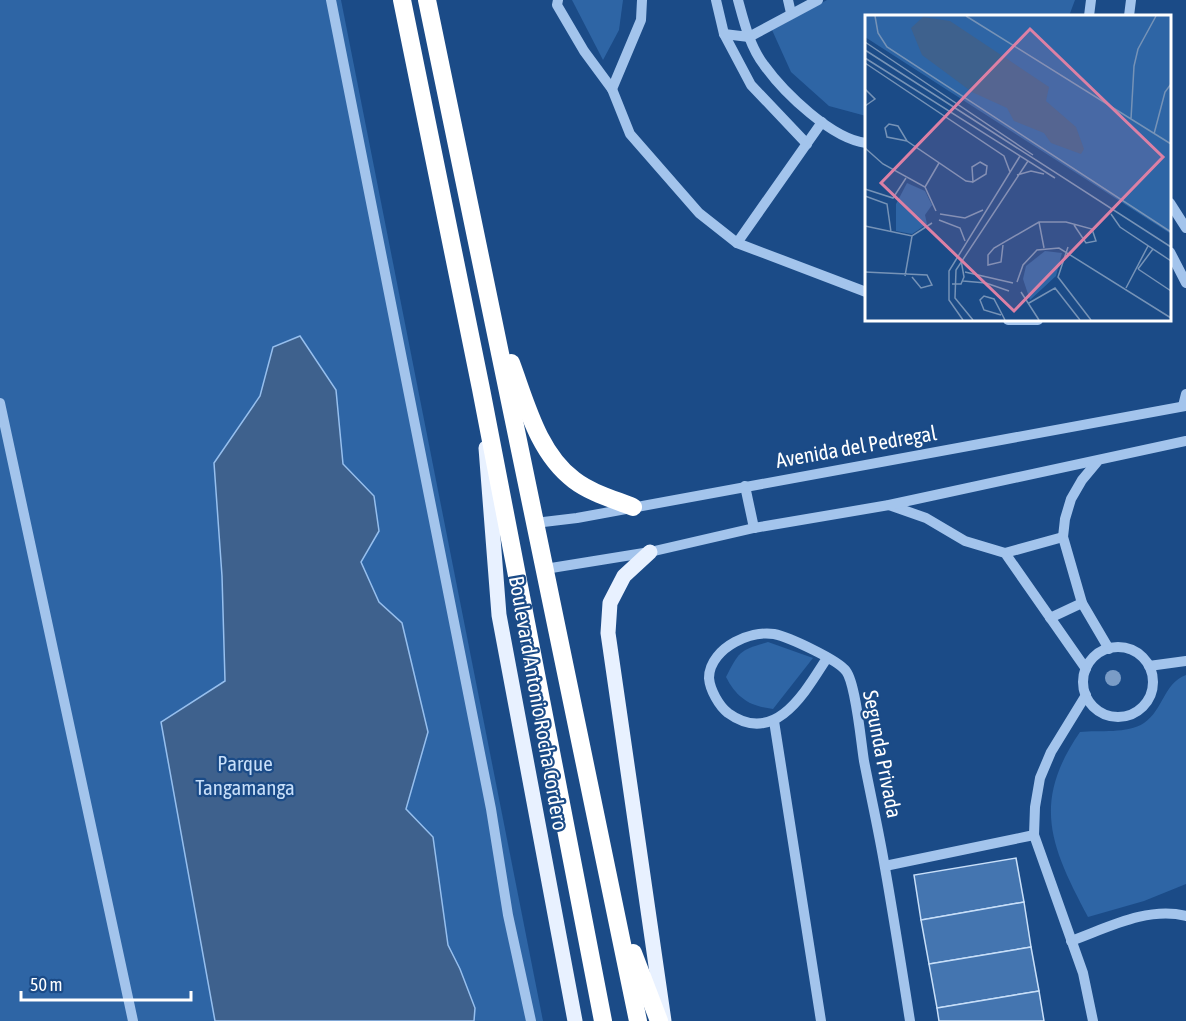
<svg xmlns="http://www.w3.org/2000/svg" width="1186" height="1021" viewBox="0 0 1186 1021" font-family="'Asap Condensed',sans-serif">
<rect width="100%" height="100%" fill="#1b4b87"/>
<g fill="#2e65a5">
<polygon points="0,0 341,0 543,1021 0,1021"/>
<polygon points="572,0 623,0 619,30 603,60"/>
<polygon points="827,0 1075,0 1069,16 866,16 866,116 829,106 791,72 772,30"/>
<path d="M 768,642 L 813,658 L 773,709 C 749,706 737,698 726,677 C 739,651 740,650 768,642 Z"/>
<path d="M 1186,675 L 1186,884 L 1144,901 L 1088,917 C 1051,847 1031,803 1080,732 C 1100,730 1127,734 1144,723 C 1164,709 1163,684 1186,675 Z"/>
</g>
<polygon fill="#3e618d" stroke="#96bfee" stroke-width="1.5" points="300,336 336,390 343,464 374,496 379,531 361,562 379,602 402,623 428,732 406,809 433,837 448,945 460,969 475,1008 474,1021 215,1021 161,722 225,681 222,576 214,463 260,396 273,347"/>
<g fill="#4475b0" stroke="#c8dff9" stroke-width="1.5">
<polygon points="1016,858 1024,902 921,920 914,875"/>
<polygon points="1024,902 1031,947 929,964 921,920"/>
<polygon points="1031,947 1039,991 937,1008 929,964"/>
<polygon points="1039,991 1044,1021 939,1021 937,1008"/>
</g>
<g fill="none" stroke-linecap="round" stroke-linejoin="round">
<g stroke="#a3c4ec" stroke-width="10">
<polyline points="331,0 491,809 508,915 531,1021"/>
<polyline points="558,0 557,5 584,51 612,89 630,134 699,213 737,243 866,292"/>
<polyline points="716,0 724,34 751,85 807,144"/>
<path d="M 738,0 C 744,22 750,47 764,65 C 784,93 832,139 866,143"/>
<polyline points="788,0 791,13"/>
<polyline points="1089,16 1091,0"/>
<polyline points="1129,16 1131,0"/>
<polyline points="724,34 749,37 818,0"/>
<polyline points="612,89 641,20 642,0"/>
<polyline points="1170,203 1186,228"/>
<polyline points="737,243 822,122"/>
<polyline points="1170,252 1186,283"/>
<polyline points="1008,320 1038,320"/>
<polyline points="0,403 133,1021"/>
<polyline points="1183,406 1186,394"/>
<polyline points="1097,462 1082,480 1071,499 1065,519 1063,537 1082,603 1109,649"/>
<polyline points="745,486 754,528"/>
<polyline points="889,505 926,518 965,541 1005,553 1086,669"/>
<polyline points="535,523 577,518 1186,406"/>
<polyline points="1005,553 1063,537"/>
<polyline points="545,569 650,552 754,528 889,505 1186,441"/>
<polyline points="1050,618 1082,603"/>
<circle cx="1118" cy="682" r="35"/>
<path d="M 827,658 C 805,692 775,747 728,713 C 719,706 710,690 709,678 C 709,662 722,649 735,642 C 746,636 761,632 774,634 C 789,637 838,660 846,671 C 856,684 861,743 864,761 C 871,797 879,832 885,868 C 894,919 902,970 910,1021"/>
<polyline points="1149,666 1186,661"/>
<polyline points="1086,695 1051,752 1040,778 1035,807 1034,835 1083,973 1093,1021"/>
<polyline points="774,721 821,1021"/>
<polyline points="885,866 1034,835"/>
<path d="M 1071,941 C 1107,928 1148,906 1186,916"/>
</g>
<g stroke="#e8f1ff" stroke-width="15">
<polyline points="486,448 499,615 575,1021"/>
<polyline points="650,552 624,576 610,603 608,633 664,1021"/>
</g>
<g stroke="#fff" stroke-width="18">
<polyline points="402,0 481,389 603,1021"/>
<polyline points="427,0 638,1021"/>
<path d="M 511,363 C 526,403 538,453 574,480 C 591,493 613,499 633,507"/>
<polyline points="633,953 659,1021"/>
</g>
</g>
<circle fill="#7a9cc6" cx="1113" cy="678" r="8"/>
<g text-anchor="middle" dominant-baseline="central" stroke-width="4.5" stroke-linejoin="round" paint-order="stroke">
<g font-size="21" fill="#fff" stroke="#1b4b87">
<text transform="translate(856 446) rotate(-10)">Avenida del Pedregal</text>
<text transform="translate(539 703) rotate(80)">Boulevard Antonio Rocha Cordero</text>
<text transform="translate(883 754) rotate(79)">Segunda Privada</text>
</g>
<g font-size="21" fill="#c8dff9" stroke="#1b4b87">
<text x="245" y="763">Parque<tspan x="245" dy="24">Tangamanga</tspan></text>
</g>
</g>
<g transform="translate(865 15)">
<rect width="306" height="306" fill="#1b4b87"/>
<path d="M 0,1 L 306,1 L 306,219 L 0,22 ZM 42,168 L 60,176 L 67,190 L 60,200 L 62,209 L 47,219 L 31,216 L 31,189 ZM 180,236 L 197,238 L 191,261 L 165,285 L 158,264 L 161,251 Z" fill="#2e65a5"/>
<path d="M 58,2 L 85,6 L 184,72 L 181,86 L 211,112 L 219,134 L 216,139 L 186,128 L 179,118 L 149,106 L 142,93 L 107,77 L 57,40 L 46,13 Z" fill="#3e618d"/>
<path fill="none" stroke="#7693b7" stroke-width="1.5" d="M 10,1 L 13,18 L 22,32 L 306,217M 101,1 L 306,129M 0,27 L 168,140M 0,35 L 306,232M 0,43 L 190,163M 0,48 L 139,141 L 145,157M 0,74 L 10,84 L 0,91M 266,104 L 269,51 L 273,34 L 291,1M 289,119 L 300,77 L 306,69M 42,126 L 22,122 L 20,113 L 24,109 L 33,111 L 42,126 L 101,166 L 108,167M 0,133 L 18,149 L 60,172 L 71,196M 115,147 L 122,151 L 121,159 L 108,167 L 107,152 ZM 152,160 L 166,156 L 179,159M 60,172 L 74,148M 0,174 L 28,183 L 41,163M 0,181 L 22,189 L 26,217M 75,199 L 100,203 L 118,195M 246,199 L 255,212 L 306,246M 74,205 L 95,213 L 100,226M 174,207 L 179,233M 0,211 L 47,221 L 67,208M 138,230 L 136,247 L 123,250 L 123,240 L 129,233 L 174,207 L 201,207 L 227,214 L 231,226 L 221,228 L 209,210M 203,232 L 193,262 L 226,305M 273,254 L 306,276M 273,254 L 288,234M 0,257 L 62,260 L 67,270 L 56,273 L 47,262M 100,257 L 148,268M 40,261 L 47,221M 98,266 L 121,268 L 144,276M 152,267 L 158,250 L 172,235 L 194,233 L 306,303M 87,269 L 96,269 L 99,262 L 96,245M 261,273 L 283,231M 156,277 L 174,305M 164,288 L 190,273 L 215,305M 136,300 L 119,295 L 115,285 L 119,281 L 129,284 L 140,305M 98,305 L 84,285 L 84,256 L 155,141M 108,305 L 90,283 L 91,255 L 163,146"/>
<path fill="#dd80a5" fill-opacity="0.15" stroke="#dd80a5" stroke-width="3" d="M 165,14 L 298,142 L 149,296 L 16,168 Z"/>
<rect width="306" height="306" fill="none" stroke="#fff" stroke-width="3"/>
</g>
<path d="M21 991v9h170v-9" fill="none" stroke="#ffffff" stroke-width="3"/>
<text x="30" y="991" font-size="18" fill="#ffffff" stroke="#1b4b87" stroke-width="4.5" paint-order="stroke">50 m</text>
</svg>
